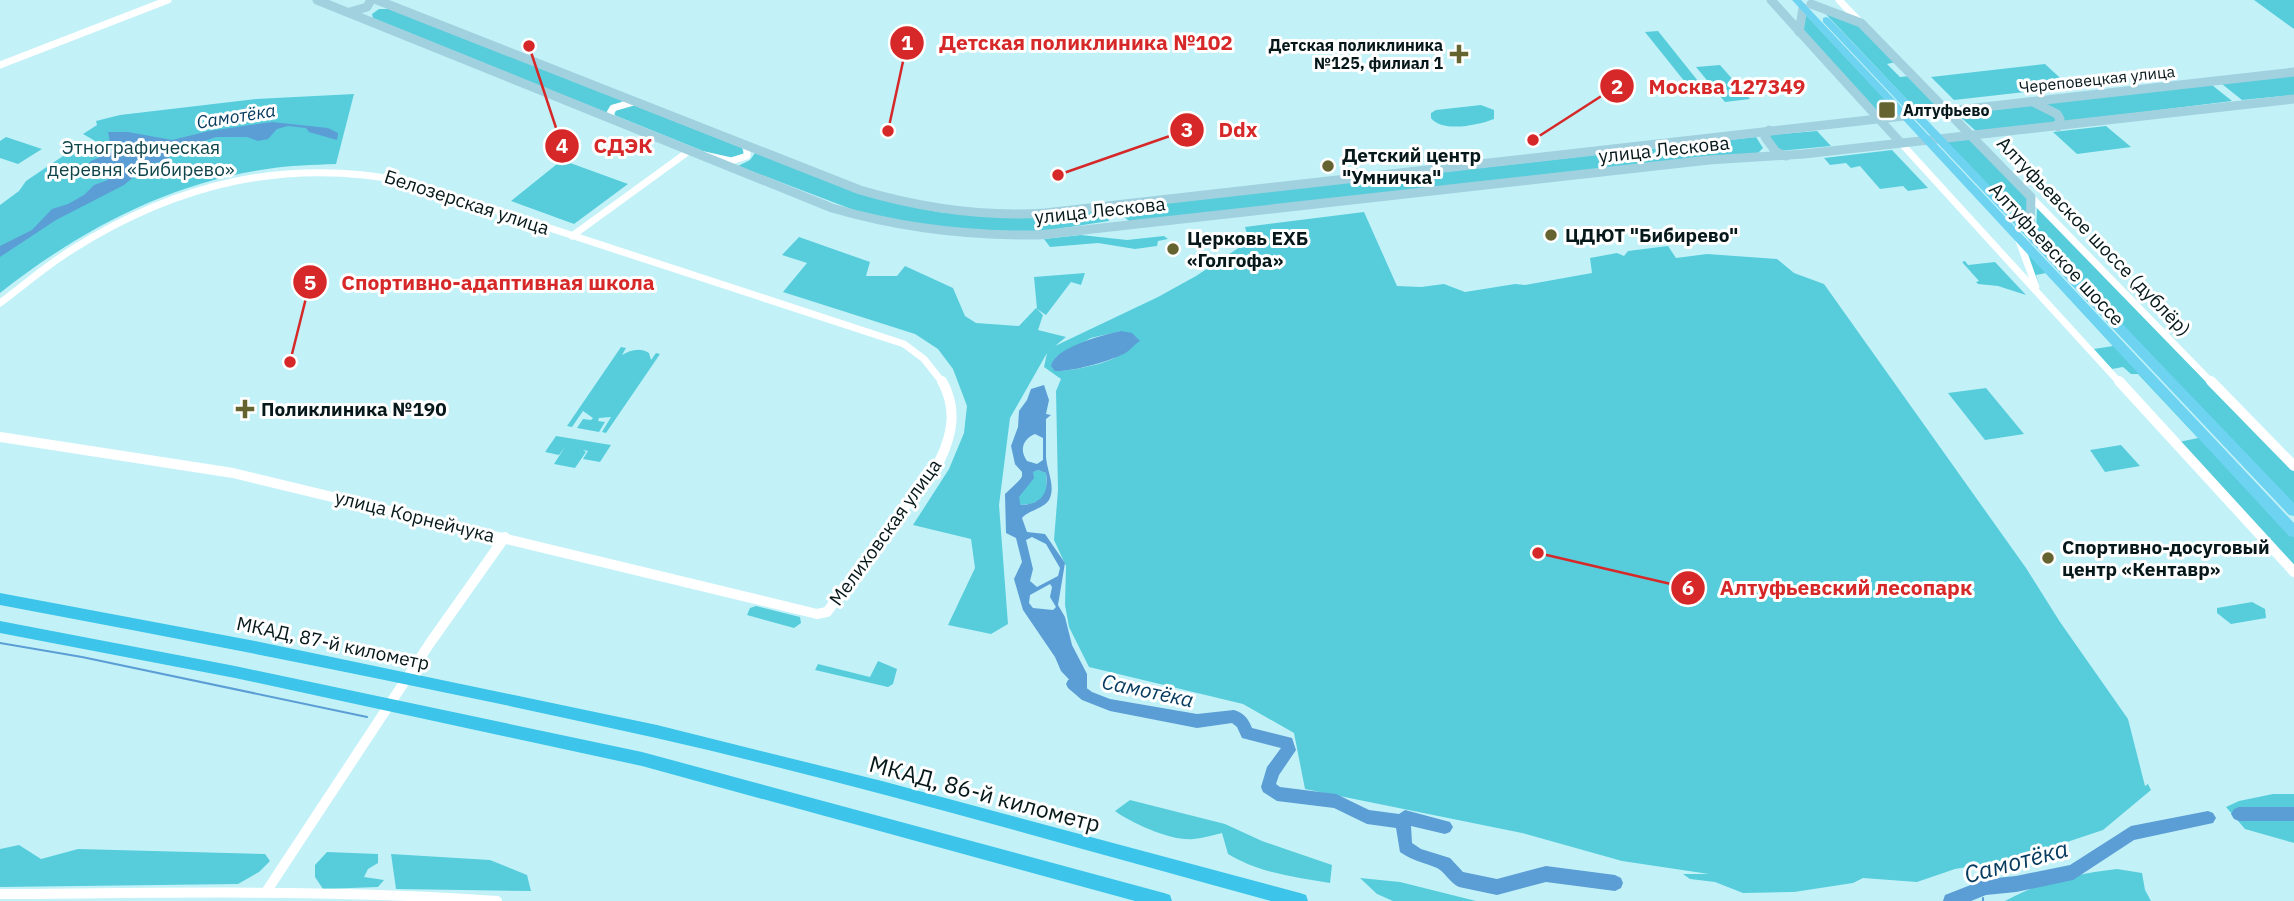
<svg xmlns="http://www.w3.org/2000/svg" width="2294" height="901" viewBox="0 0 2294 901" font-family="'IBM Plex Sans',sans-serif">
<rect width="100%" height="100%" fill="#c2f2f8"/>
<g fill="#57cddc" fill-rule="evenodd">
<polygon points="2254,0 2294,0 2294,29"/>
<polygon points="379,9 390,9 623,101 606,113 373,18 372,14"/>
<polygon points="1822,10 1860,24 1896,62 1887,64 1900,77 1910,76 1939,107 1938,109 1915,108"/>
<polygon points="1805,14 1895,110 1893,114 1876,112 1871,104 1803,32"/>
<polygon points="1658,31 1698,81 1685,82 1645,32"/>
<polygon points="2045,64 2070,87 1954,100 1931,77"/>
<polygon points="1720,65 1750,99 1725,102 1696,67"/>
<polygon points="2294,75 2294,95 2242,100 2222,84"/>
<polygon points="2212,85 2232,101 2062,122 2042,103"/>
<path d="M 354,94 L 336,164 C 313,165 290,165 267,169 C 168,183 77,232 0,293 L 0,205 L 19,191 L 26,181 L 69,152 L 82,153 L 97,142 L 83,134 L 97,125 L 96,121 L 120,115 L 256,99 Z"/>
<polygon points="634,105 742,148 744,154 735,159 708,153 614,115 617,109"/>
<path d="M 1481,105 L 1494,110 L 1494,119 C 1479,125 1442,133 1431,118 L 1431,113 L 1436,110 Z"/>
<polygon points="2028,105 2050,110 2056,120 2053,123 1976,131 1957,114"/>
<polygon points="2106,126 2131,147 2077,154 2053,132"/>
<polygon points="1817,131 1831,146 1779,151 1768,135"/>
<polygon points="6,137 42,149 18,164 0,158 0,141"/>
<polygon points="1756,137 1763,148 1757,154 1130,222 1121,214 1129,207"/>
<polygon points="1970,138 2028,197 2026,224 1947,143 1948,140"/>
<polygon points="1892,150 1928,188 1908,191 1903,186 1880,189 1860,166 1851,168 1846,163 1830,165 1824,158"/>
<path d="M 755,153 C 817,176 879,204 945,213 L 1102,211 L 1106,212 L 1109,221 L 1037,232 L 940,229 L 859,212 L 738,166 L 750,160 Z"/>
<polygon points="562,160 628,184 574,224 511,201"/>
<polygon points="2037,207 2294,469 2294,505 2036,234"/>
<path d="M 1364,212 L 1397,286 L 1421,287 L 1444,284 L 1465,292 L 1515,284 L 1525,285 L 1592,273 L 1590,258 L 1617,253 L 1624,256 L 1628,251 L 1668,246 L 1676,258 L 1707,254 L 1777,259 L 1794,273 L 1824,284 L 2026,568 L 2060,622 L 2128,719 L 2145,786 L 2148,784 L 2151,790 L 2103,830 L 2019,858 L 1955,869 L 1917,882 L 1863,878 L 1853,883 L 1794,892 L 1743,893 L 1715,882 L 1690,879 L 1683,874 L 1709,874 L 1622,861 L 1522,833 L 1305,789 L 1294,733 L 1243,704 L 1089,667 L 1069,627 L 1065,605 L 1066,566 L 1054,540 L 1058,490 L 1056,391 L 1061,379 L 1044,367 L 1047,353 L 1010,418 L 999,505 L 1008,624 L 991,634 L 948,625 L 975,568 L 971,539 L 913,525 L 949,469 L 964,433 L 967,406 L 953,369 L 938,349 L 915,334 L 783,292 L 807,263 L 782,255 L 799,237 L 870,262 L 866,276 L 897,276 L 905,266 L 953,288 L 965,316 L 976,323 L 1019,326 L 1036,308 L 1043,315 L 1038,330 L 1066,337 L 1055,346 L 1158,297 L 1196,276 L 1249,241 L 1245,227 ZM 1121,331 L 1132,346 C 1119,362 1078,370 1058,371 L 1056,357 L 1091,338 Z"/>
<polygon points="1081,235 1127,240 1164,236 1168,239 1158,241 1157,246 1135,249 1098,243 1050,247 1044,239"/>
<polygon points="2027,251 2294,537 2294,566 2179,442 2198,438 2138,374 2131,374 2123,367 2112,369 2094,349 2113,346 2046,273 2036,275 2041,292"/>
<polygon points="1965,261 1968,265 1995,262 2026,295 1998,286 1978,284 1976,282 1979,281 1962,262"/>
<polygon points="1085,273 1081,285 1071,282 1046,315 1037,309 1034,277"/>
<path d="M 621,347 L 626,348 L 622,355 C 630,350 640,347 649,353 L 651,360 L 656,353 L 660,354 L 606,433 L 602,432 L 611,417 L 599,418 L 598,421 L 605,422 L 599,432 L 577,428 L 583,419 L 591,420 L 593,418 L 583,411 L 572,427 L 567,426 Z"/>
<polygon points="1986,388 2024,434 1985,440 1948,393"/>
<polygon points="556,436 611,445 600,462 583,459 588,451 583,450 586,452 575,468 554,464 565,447 559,455 545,452"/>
<polygon points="2121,445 2140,466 2105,472 2090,450"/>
<path d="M 1038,470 L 1046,473 L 1047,491 L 1043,499 L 1030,504 L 1021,505 L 1015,498 C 1019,484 1025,474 1038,470 Z"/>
<polygon points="2252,602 2265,609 2266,618 2231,624 2217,613 2217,608"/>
<polygon points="756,606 800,617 801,623 794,628 747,615 750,608"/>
<polygon points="878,661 897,669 893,684 888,687 815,670 818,664 870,677"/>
<polygon points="2273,794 2294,794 2294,843 2245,829 2226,807 2239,801"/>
<path d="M 1130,800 L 1225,824 L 1262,841 L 1332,865 L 1330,883 C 1295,877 1259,873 1228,854 L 1222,833 C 1213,835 1203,838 1194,839 C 1173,842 1131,823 1115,811 Z"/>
<polygon points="19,845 41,859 78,849 265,854 270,861 259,872 238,884 0,887 0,849"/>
<polygon points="327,852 378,854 378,863 368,869 364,877 384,880 378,887 323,889 315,877 315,865"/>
<polygon points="391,854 490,860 527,875 531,891 396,889"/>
<path d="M 2117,869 L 2142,873 L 2145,890 L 2151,901 L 2005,901 C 2041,881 2076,874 2117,869 Z"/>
<polygon points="1360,878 1400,882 1476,901 1393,901 1377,894"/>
</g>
<g fill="#5b9dd5" fill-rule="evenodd">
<polygon points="272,122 328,128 338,133 337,140 309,132 306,128 288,126 277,129 268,139 258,141 247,137 216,137 178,150 166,160 148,165 124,185 56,220 0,257 0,246 32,230 52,209 68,204 84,195 94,185 108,180 107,177 91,178 84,175 83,170 91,161 112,152 108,132 128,132 172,140 209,131"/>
<path d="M 1121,331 L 1132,333 L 1140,341 C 1135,344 1131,349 1127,352 C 1113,361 1071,372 1055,371 L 1051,366 C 1055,347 1103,335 1121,331 Z"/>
<path d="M 1044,385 L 1049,400 L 1046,414 L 1051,415 L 1046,419 C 1046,432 1046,444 1046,457 C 1047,471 1056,487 1049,500 C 1043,509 1029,510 1022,518 L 1027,532 L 1045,534 L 1065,563 L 1058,605 L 1065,617 L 1072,645 L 1087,674 L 1087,691 L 1083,694 L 1061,671 L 1055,657 L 1023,610 L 1014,579 L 1022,562 L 1016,538 L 1006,533 L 1005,494 L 1021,479 L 1024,471 L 1015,464 L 1011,446 L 1018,427 L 1019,411 L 1027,400 L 1031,389 ZM 1035,434 L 1043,438 L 1043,460 L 1037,464 L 1027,461 C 1019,450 1023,439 1035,434 ZM 1038,470 L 1046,473 C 1049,493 1042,504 1021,505 L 1015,498 C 1019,485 1025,474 1038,470 ZM 1032,537 L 1046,544 L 1060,568 L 1058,576 L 1037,587 L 1030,581 L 1033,569 L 1026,540 ZM 1050,584 L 1052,587 L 1050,597 L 1056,607 L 1053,610 L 1033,608 L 1029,603 L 1030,595 Z"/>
</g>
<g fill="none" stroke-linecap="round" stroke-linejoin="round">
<g stroke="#5b9dd5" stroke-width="2">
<polyline points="0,643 82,657 367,717"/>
<polyline points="1983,898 1983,901"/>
</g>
<g fill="#5b9dd5" fill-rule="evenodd">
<polygon points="1021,459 1032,467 1034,478 1019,497 1020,503 1018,507 1010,507 1006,496 1022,477 1022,472 1015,464 1017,461"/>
<path d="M 1073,678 L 1092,692 L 1110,699 L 1197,714 L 1234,710 C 1244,713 1248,718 1252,728 L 1292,738 L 1296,750 L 1279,775 L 1276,784 L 1280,787 L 1336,794 L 1369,810 L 1399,814 L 1405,810 L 1450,822 L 1453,827 L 1450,832 L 1445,834 L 1411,826 L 1412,843 L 1421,849 L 1450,858 L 1463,872 L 1497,879 L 1546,866 L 1615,875 L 1621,878 L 1623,883 L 1621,888 L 1615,891 L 1546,882 L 1497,895 L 1459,887 C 1450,883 1446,873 1437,868 C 1423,862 1413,861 1400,852 L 1396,828 L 1367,824 L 1334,808 L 1277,801 L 1263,792 L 1261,787 L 1267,767 L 1281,748 L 1242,738 L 1237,727 L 1232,723 L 1197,728 L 1110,711 L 1082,700 L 1068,688 L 1066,684 L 1068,680 Z"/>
<polygon points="2239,807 2294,807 2294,821 2239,821 2234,819 2231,814 2234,809"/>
<polygon points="2208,811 2213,813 2216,818 2213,823 2134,840 2073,880 2016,892 1986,895 1971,901 1943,901 1945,895 1986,879 2016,876 2070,865 2131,826"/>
</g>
<g stroke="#fff" stroke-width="7">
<polyline points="1839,0 1861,23"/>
<polyline points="0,65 168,0"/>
<polyline points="613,120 610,113 613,108 634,102"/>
<polyline points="1900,142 2120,383"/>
<polyline points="704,155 731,161 747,156 747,145"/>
<polyline points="2031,197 2212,383"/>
<polyline points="572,236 689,151"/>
<polyline points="2018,238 2036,287"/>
<path d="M 0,303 C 24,285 47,265 73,249 C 178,183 287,157 409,182 L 904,344 L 924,359 L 943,383"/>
</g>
<g stroke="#fff" stroke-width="10">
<polyline points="2119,381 2294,572"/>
<polyline points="2211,381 2294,466"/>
<path d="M 0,437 L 233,473 L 817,614 L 827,612 L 940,460 C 953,433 957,408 942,381"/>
<polyline points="266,892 430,643 505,537"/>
<path d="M 0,894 C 166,893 332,889 497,901"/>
</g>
<g stroke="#a1d1de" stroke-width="9">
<path d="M 317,0 L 832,208 C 900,228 968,236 1039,235 L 1709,160 L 1804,154 L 2294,99"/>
<path d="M 377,0 L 860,190 C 921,208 981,217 1045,213 L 2294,72"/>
<polyline points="1771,0 1900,142"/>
<polyline points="1811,4 1861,23 2031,197 2030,230 2034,240"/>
<polyline points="350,12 367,7 371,0"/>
<polyline points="1799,32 1803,8"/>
<polyline points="2035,103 2057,114 2060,119 2058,127"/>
<polyline points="1769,130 1765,137 1776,152 1786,156"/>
</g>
<g fill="#6dd3f0" fill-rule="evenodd">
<polygon points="1792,0 1801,0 2294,523 2294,537 2289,536"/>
<polygon points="1826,17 1829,18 2294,503 2294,516 2289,515 1823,22 1823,18"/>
</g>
<g fill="#3cc4eb" fill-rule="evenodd">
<path d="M 0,593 L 255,641 L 657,725 L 882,781 L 1300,893 L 1306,895 L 1308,901 L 1271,901 C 1066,845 862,785 656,738 C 438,689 219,646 0,605 Z"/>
<polygon points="0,621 235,666 642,752 1164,893 1170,895 1172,901 1135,901 642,766 235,678 0,633"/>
</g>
</g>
<g fill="#656431" stroke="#fff" stroke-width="2.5">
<path d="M1455.5 43.5h7v7h7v7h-7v7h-7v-7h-7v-7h7z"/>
<rect x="1878" y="101" width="18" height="18" rx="3.5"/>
<circle cx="1328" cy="166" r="7"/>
<circle cx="1551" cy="235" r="7"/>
<circle cx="1173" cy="249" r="7"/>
<path d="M241.5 398.5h7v7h7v7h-7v7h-7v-7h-7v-7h7z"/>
<circle cx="2048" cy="558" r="7"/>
</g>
<g text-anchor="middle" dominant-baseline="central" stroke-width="6" stroke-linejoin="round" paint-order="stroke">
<g font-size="16" font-weight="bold" fill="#06181a" stroke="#fff" text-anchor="end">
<text x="1443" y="45">Детская поликлиника<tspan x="1443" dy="18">№125, филиал 1</tspan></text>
<text x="1903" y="110" text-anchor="start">Алтуфьево</text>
</g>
<g font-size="16" fill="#06181a" stroke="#fff">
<text transform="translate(2097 79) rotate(-6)">Череповецкая улица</text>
</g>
<g font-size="18" font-style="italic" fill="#073b60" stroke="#fff">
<text transform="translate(236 116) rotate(-9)">Самотёка</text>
</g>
<g font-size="19" fill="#0e454b" stroke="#fff">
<text x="141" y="147">Этнографическая<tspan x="141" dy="22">деревня «Бибирево»</tspan></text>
</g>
<g font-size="19" fill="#06181a" stroke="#fff">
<text transform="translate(1664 149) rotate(-6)">улица Лескова</text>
<text transform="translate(467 202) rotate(18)">Белозерская улица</text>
<text transform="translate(1100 210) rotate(-6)">улица Лескова</text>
<text transform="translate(2094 236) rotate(46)">Алтуфьевское шоссе (дублёр)</text>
<text transform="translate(2057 254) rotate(47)">Алтуфьевское шоссе</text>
<text transform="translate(415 516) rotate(14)">улица Корнейчука</text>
<text transform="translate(885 532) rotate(-54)">Мелиховская улица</text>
<text transform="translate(333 643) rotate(12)">МКАД, 87-й километр</text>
</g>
<g font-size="19" font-weight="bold" fill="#06181a" stroke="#fff" text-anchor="start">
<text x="1342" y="155">Детский центр<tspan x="1342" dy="22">"Умничка"</tspan></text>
<text x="1565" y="235">ЦДЮТ "Бибирево"</text>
<text x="1187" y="238">Церковь ЕХБ<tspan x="1187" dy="22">«Голгофа»</tspan></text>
<text x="261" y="409">Поликлиника №190</text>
<text x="2062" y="547">Спортивно-досуговый<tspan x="2062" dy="22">центр «Кентавр»</tspan></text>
</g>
<g font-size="21" font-style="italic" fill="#073b60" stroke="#fff">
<text transform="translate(1148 690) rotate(12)">Самотёка</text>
</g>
<g font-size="23" fill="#06181a" stroke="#fff">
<text transform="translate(985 793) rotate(15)">МКАД, 86-й километр</text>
</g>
<g font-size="24" font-style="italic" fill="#073b60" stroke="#fff">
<text transform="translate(2016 861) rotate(-15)">Самотёка</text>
</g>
</g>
<path fill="none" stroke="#d62828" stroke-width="2.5" d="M888 131L907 43M1533 140L1617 86M1058 175L1187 130M529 46L562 146M290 362L310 282M1538 553L1688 588"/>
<g fill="#d62828" stroke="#fff" stroke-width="2.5">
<circle cx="888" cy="131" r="7"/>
<circle cx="1533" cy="140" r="7"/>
<circle cx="1058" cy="175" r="7"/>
<circle cx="529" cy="46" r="7"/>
<circle cx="290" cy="362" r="7"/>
<circle cx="1538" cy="553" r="7"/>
<circle cx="907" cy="43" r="18"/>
<circle cx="1617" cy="86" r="18"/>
<circle cx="1187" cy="130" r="18"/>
<circle cx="562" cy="146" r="18"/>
<circle cx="310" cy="282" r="18"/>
<circle cx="1688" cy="588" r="18"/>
</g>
<g font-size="21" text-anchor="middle" font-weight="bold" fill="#fff">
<text x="907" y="50">1</text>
<text x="1617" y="94">2</text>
<text x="1187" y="137">3</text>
<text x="562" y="153">4</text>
<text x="310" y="290">5</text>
<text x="1688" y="595">6</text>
</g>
<g font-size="21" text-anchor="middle" font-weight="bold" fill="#d62828" stroke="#fff" stroke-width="6" stroke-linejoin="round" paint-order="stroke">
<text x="1086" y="50">Детская поликлиника №102</text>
<text x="1727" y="94">Москва 127349</text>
<text x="1238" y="137">Ddx</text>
<text x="623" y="153">СДЭК</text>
<text x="498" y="290">Спортивно-адаптивная школа</text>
<text x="1846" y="595">Алтуфьевский лесопарк</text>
</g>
</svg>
